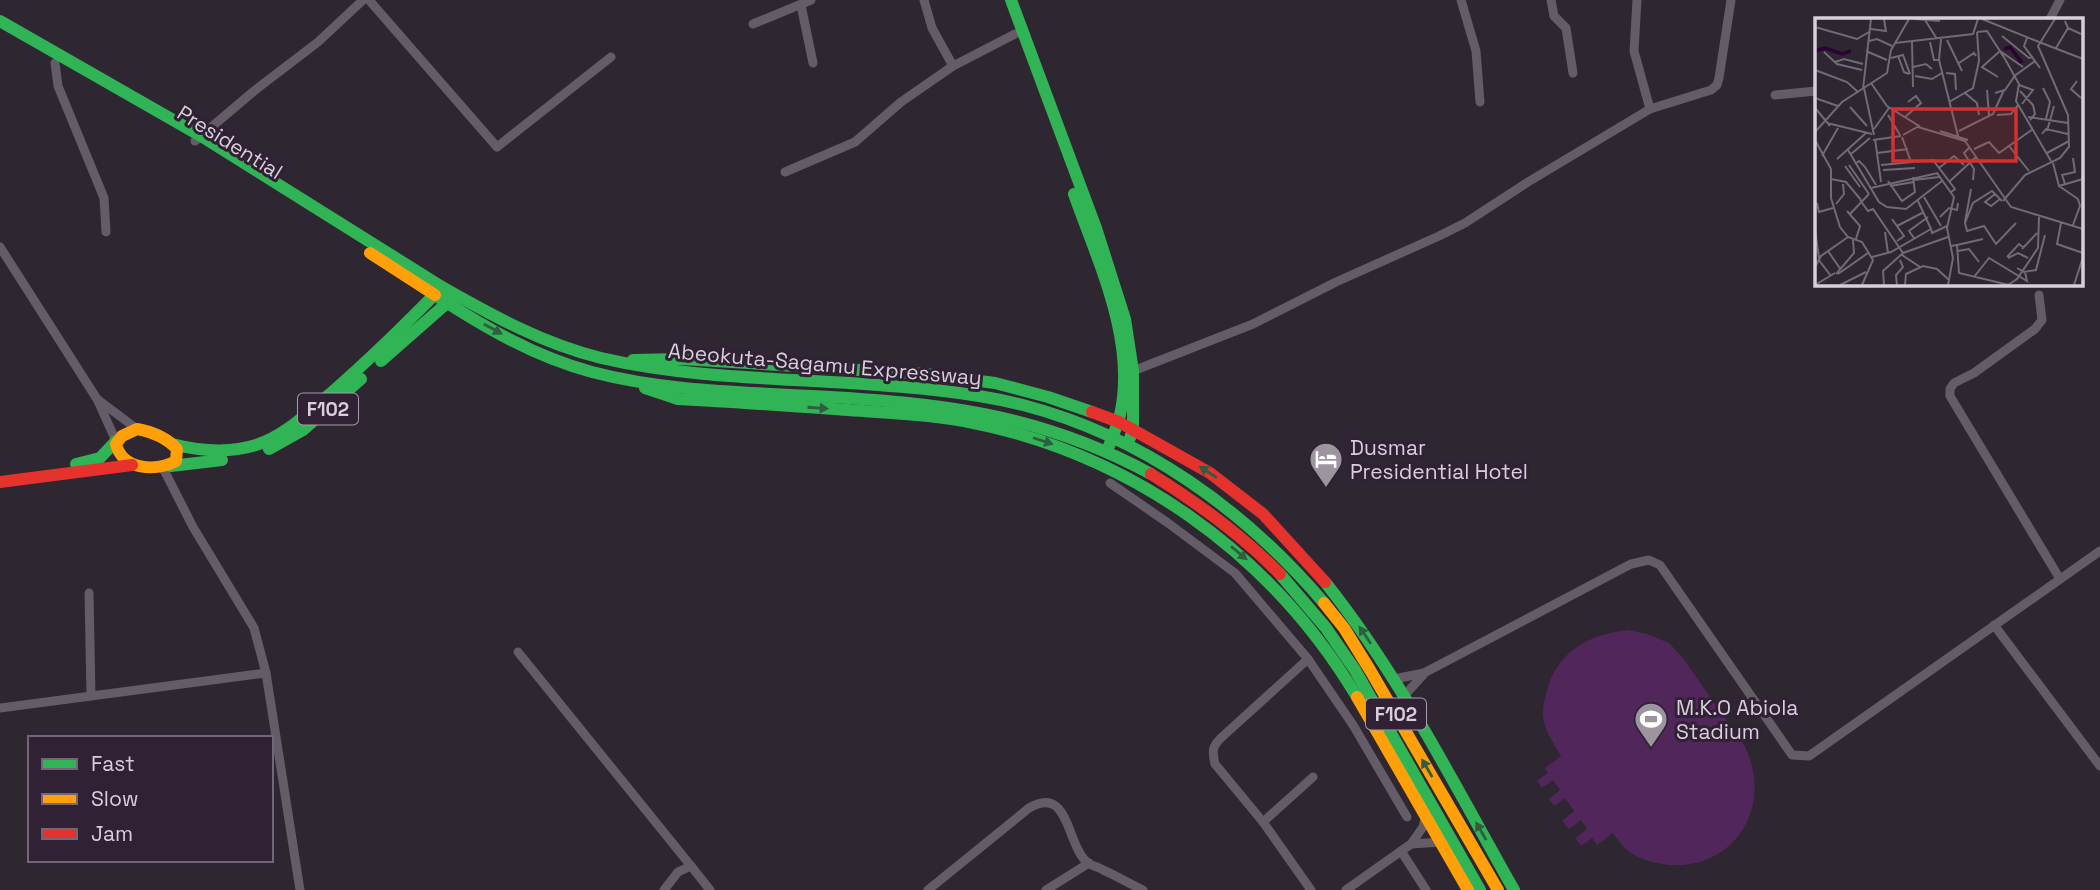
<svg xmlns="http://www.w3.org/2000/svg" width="2100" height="890" viewBox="0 0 2100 890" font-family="'Space Grotesk',sans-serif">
<rect width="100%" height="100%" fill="#2e2630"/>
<path fill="#50265b" d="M 1628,630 L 1647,634 L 1669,643 L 1683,658 L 1745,747 C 1775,807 1732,875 1662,864 C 1650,862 1636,858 1627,850 C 1622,845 1617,839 1613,833 L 1597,845 L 1592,838 L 1581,846 L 1575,838 L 1587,829 L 1581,820 L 1569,829 L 1562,821 L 1574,811 L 1565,798 L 1554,806 L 1549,799 L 1560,790 L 1553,780 L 1542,788 L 1537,781 L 1548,773 L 1545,768 L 1561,756 C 1555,745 1547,735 1544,722 C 1541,711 1544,701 1547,690 C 1558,651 1589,634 1628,630 Z"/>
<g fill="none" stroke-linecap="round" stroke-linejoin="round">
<g stroke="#645c66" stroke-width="9">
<polyline points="369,0 497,147 611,57"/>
<polyline points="924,0 932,28 953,66"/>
<polyline points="1461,0 1476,51 1480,102"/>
<polyline points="1551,0 1554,16 1566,28 1573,73"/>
<polyline points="1637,0 1634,51 1650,109"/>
<polyline points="801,5 813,63"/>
<polyline points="2050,19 2060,0"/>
<polyline points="753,24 811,0"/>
<polyline points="55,63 58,86 104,198 106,232"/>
<polyline points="1775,95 1816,91"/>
<polyline points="195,141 254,91 318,42 363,0"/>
<polyline points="785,172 855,142 901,102 953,66 1015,34"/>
<polyline points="0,247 97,399 116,441"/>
<polyline points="2039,295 2042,320 2035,329 1974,373 1954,383 1950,389 1950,396 2060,579"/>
<polyline points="1133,371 1253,324 1336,282 1439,236 1465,223 1528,182 1650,109 1711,90 1717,85 1719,78 1731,0"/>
<polyline points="97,399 137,429"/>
<polyline points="163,468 193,527 254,628 266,673 300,890"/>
<polyline points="1110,483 1168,523 1235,573 1308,659 1353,725 1407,817"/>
<polyline points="89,593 91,696"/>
<polyline points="1994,625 2100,766"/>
<polyline points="518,652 691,866"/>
<path d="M 1308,659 L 1222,737 C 1212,746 1212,751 1215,764 L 1263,822 L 1311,890"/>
<polyline points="1394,679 1424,673 1631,564 1649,560 1660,565 1792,755 1809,756 2100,551"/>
<polyline points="1404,696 1423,675"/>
<polyline points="0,708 266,673"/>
<polyline points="1263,822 1313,777"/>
<polyline points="1411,844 1442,842"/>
<polyline points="1401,851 1426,890"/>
<polyline points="664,890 678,872 691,866 710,890"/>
<path d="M 928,890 L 1029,808 C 1070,784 1066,846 1088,863 C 1092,866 1099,867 1103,870 C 1117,876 1130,884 1143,890"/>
<polyline points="1046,890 1089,863"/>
<polyline points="1346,890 1411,844 1423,827 1426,815"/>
</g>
<g stroke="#30b455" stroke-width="12">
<polyline points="1011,0 1096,228 1125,319 1133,371 1133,430 1130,438"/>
<path d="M 0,21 L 201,136 L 442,287 C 406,324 369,360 330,394 C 307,413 285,436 256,445 C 228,454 200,451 172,444"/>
<path d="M 1074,194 C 1098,262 1137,341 1120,415 C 1117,426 1113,436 1109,446"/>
<path d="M 442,287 C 493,316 544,344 601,358 C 683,377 766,378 849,383 C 907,387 966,391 1023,405 C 1142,436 1245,510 1324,603"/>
<path d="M 435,295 C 484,327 535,357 592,372 C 664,391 739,392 813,396 C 939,403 1039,413 1151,474"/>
<polyline points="633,360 682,359 926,374 995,383 1048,397 1092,412"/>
<polyline points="381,361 455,296"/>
<path d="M 645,388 L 678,399 C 735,402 791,406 848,410 C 887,413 926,414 964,421 C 1129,452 1271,553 1357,697"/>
<polyline points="269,449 303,430 361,379"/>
<polyline points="76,464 100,458 116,441"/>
<polyline points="171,466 222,460"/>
<polyline points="1280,574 1326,628 1355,670 1480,890"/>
<path d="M 1325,582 C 1400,676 1455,786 1514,890"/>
</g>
<g stroke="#ff9f0a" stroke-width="12">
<polyline points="370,253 435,295"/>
<path d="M 137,429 C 153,432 166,437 177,449 L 176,461 C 156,472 122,470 116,444 L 122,436 Z"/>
<polyline points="1324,603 1344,628 1370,670 1498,890"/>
<polyline points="1357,697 1468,890"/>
</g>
<g stroke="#e5322d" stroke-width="12">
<polyline points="1092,412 1119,422 1210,473 1263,514 1325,582"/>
<path d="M 1151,474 C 1198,503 1242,535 1280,574"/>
<polyline points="0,482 132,465"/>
</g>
</g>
<defs><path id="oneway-solid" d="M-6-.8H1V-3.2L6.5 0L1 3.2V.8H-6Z" transform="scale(1.75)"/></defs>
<g fill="#305c41">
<use href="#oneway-solid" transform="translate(493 329) rotate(29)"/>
<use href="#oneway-solid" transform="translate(818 408) rotate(4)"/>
<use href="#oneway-solid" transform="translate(1043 441) rotate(18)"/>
<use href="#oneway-solid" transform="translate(1208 472) rotate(-147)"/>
<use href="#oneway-solid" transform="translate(1239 553) rotate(40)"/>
<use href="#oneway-solid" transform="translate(1365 635) rotate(-124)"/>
<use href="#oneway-solid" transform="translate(1427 768) rotate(-120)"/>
<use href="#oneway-solid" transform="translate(1481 831) rotate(-120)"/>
</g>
<defs>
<symbol id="hotel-pin" viewBox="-11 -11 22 30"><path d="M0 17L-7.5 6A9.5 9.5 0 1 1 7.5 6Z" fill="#9c949f" stroke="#302234"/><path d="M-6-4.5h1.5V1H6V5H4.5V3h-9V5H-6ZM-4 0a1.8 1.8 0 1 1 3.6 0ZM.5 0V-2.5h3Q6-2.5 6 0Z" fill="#fff"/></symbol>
<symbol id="stadium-pin" viewBox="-11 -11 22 30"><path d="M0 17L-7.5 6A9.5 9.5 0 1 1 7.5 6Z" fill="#9c949f" stroke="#302234"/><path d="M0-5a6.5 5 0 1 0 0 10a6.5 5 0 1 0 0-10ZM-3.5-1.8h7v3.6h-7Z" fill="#fff"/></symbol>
</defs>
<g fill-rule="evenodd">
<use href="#hotel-pin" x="1307" y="440" width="38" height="52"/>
<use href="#stadium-pin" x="1632" y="700" width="38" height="52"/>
</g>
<g text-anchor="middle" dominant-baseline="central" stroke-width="6" stroke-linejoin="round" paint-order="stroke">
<g fill="#302234" stroke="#a69ba9" stroke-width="2">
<rect x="298" y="393.5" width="60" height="31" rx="5"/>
<rect x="1366" y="698.5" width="60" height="31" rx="5"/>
</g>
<g font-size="19" font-weight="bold" fill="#d8cfdb">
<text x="328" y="409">F102</text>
<text x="1396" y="714">F102</text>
</g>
<g font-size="21" fill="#d8cfdb" stroke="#302234">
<text transform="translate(230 142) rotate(32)">Presidential</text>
<text transform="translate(825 364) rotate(5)">Abeokuta-Sagamu Expressway</text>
</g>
<g font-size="21" fill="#d8cfdb" stroke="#302234" text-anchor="start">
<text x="1350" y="447">Dusmar<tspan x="1350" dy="24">Presidential Hotel</tspan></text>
<text x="1676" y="707">M.K.O Abiola<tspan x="1676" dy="24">Stadium</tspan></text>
</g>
</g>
<g transform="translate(1815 18)">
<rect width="268" height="268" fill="#2e2630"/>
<path fill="none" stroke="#290332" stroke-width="3.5" d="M 189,31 L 195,29 L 207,45M 0,33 L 10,30 L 27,36 L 36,33"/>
<path fill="none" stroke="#726a74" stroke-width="2" d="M 99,1 L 125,3M 167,1 L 224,24M 110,2 L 122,21M 250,3 L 253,10 L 266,16M 0,9 L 42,21 L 54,14M 56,11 L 71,13 L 69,1M 162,14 L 172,13 L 190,41 L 204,66 L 201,83 L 236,143M 187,18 L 214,40 L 218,39M 212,20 L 209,28 L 225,50M 126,21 L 124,42 L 143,118M 132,22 L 147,53M 54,23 L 62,21 L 77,28M 97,23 L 98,69M 115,24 L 119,42 L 123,42M 224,24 L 268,41M 80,25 L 158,16 L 163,1M 241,30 L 253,10M 51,33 L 72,42M 9,34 L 22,46 L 47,52M 83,38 L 89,54 L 94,56M 76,40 L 88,37 L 95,56M 20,44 L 29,41 L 48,46M 144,45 L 159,35 L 161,38M 98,49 L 111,46 L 117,51M 0,52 L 32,64 L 43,74M 131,55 L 140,56 L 141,72M 100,58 L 117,61 L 127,55M 183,59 L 167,49 L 185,33 L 208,49M 198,59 L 220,43M 262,63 L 256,71 L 266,80M 56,65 L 72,88 L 104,108 L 88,117M 204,67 L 218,72 L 207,86M 49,70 L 59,117M 228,70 L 235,84 L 231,101M 48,71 L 56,1M 172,72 L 174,97M 205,73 L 218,87 L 220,96 L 215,102M 150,75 L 162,85 L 164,97M 180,75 L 190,72 L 199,59M 0,80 L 23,88M 134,84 L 158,70 L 164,43 L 162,14M 35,89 L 52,108M 1,91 L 15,108M 73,97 L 85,117M 182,97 L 196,96 L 203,87M 90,99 L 106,85 L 101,78 L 93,84M 213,99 L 253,105M 12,105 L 57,116M 103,109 L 150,123 L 196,189 L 268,211M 59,111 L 74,90M 125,113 L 153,122M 144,113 L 178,96 L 189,72M 232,113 L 239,88M 0,114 L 27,84 L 72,55 L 76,32 L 94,1M 227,116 L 231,111 L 253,116M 87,119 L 96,144M 60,121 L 66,164M 0,122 L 16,151 L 16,180 L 25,209 L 33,219 L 47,224 L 58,242 L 47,267M 58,122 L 86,118M 194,128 L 214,153M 154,130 L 149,135 L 159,151 L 158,162M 159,131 L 174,124 L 184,135 L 218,111M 33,132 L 64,184 L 72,189 L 91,191 L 127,163M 62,135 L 93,131M 232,135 L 254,123M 36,136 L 55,120M 7,138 L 23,110M 22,141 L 51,115M 238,145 L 244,168 L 268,161M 40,146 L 44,143 L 50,149 L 61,167M 34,147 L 54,176M 66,147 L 118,142 L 140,171 L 136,174M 30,148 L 45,169M 124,150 L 139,138 L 149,147M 68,152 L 100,150M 122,155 L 139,179 L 132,210 L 138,240 L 133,267M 16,161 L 31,164 L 46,182M 99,162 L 124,159M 73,163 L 87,183 L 100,174 L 98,159M 134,164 L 161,139M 250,166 L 247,157 L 260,154 L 258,140M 75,168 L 99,164M 244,168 L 263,181M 56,170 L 123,155M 180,176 L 170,184 L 176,188 L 185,181M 109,179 L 126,208M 45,182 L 53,193 L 58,191 L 88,235 L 68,253 L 69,267M 103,183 L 116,211M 187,183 L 177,173 L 158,185 L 150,205 L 152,213 L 169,208 L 181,226 L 201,205M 188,183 L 210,157 L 245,140 L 254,129 L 253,97 L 223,28 L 240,1M 2,185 L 4,194 L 18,190M 21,186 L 29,176 L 28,166M 32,193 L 45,208 L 41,221M 35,196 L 54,176M 125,199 L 134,190 L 142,192 L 143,185M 77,201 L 89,218 L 82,223M 150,204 L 156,171M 246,205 L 242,226 L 268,235M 258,207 L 265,188 L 263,181M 82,208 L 109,194M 0,212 L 4,240M 70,214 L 73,235M 99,220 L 94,213 L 113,199M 142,227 L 168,221M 136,228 L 142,227 L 144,255 L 194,267M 207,231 L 222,215M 13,233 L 26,252M 143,233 L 154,231 L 164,244M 88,235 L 133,219M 87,237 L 105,249M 57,239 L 76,234 L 116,211 L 117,215 L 132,208M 192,239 L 204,226 L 209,230M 193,240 L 203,235 L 213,240M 3,241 L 16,258M 0,249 L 6,238 L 33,219M 202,250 L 209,254 L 221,252 L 230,217M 21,256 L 39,235 L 38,222M 23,256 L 53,235M 159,259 L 174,240 L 212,263 L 210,254M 0,267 L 20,255M 25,267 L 51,254M 82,267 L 81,257 L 88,249 L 85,242M 90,267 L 91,256 L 108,248 L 122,251 L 134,262M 193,267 L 202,261 L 223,230 L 224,199M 259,267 L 268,239"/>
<path fill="#d63031" fill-opacity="0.15" stroke="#d63031" stroke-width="3.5" d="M 78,91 L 201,91 L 201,143 L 78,143 Z"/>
<rect width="268" height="268" fill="none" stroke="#d8cfdb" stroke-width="3.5"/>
</g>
<rect x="28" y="736" width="245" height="126" fill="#302234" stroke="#736777" stroke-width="2"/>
<rect x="42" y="759" width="35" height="10" fill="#30b455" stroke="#736777" stroke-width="2"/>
<text x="91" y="771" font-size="21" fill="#d8cfdb">Fast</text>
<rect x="42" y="794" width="35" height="10" fill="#ff9f0a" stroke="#736777" stroke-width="2"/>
<text x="91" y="806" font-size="21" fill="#d8cfdb">Slow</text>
<rect x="42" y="829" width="35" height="10" fill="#e5322d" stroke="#736777" stroke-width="2"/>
<text x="91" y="841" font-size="21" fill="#d8cfdb">Jam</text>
</svg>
